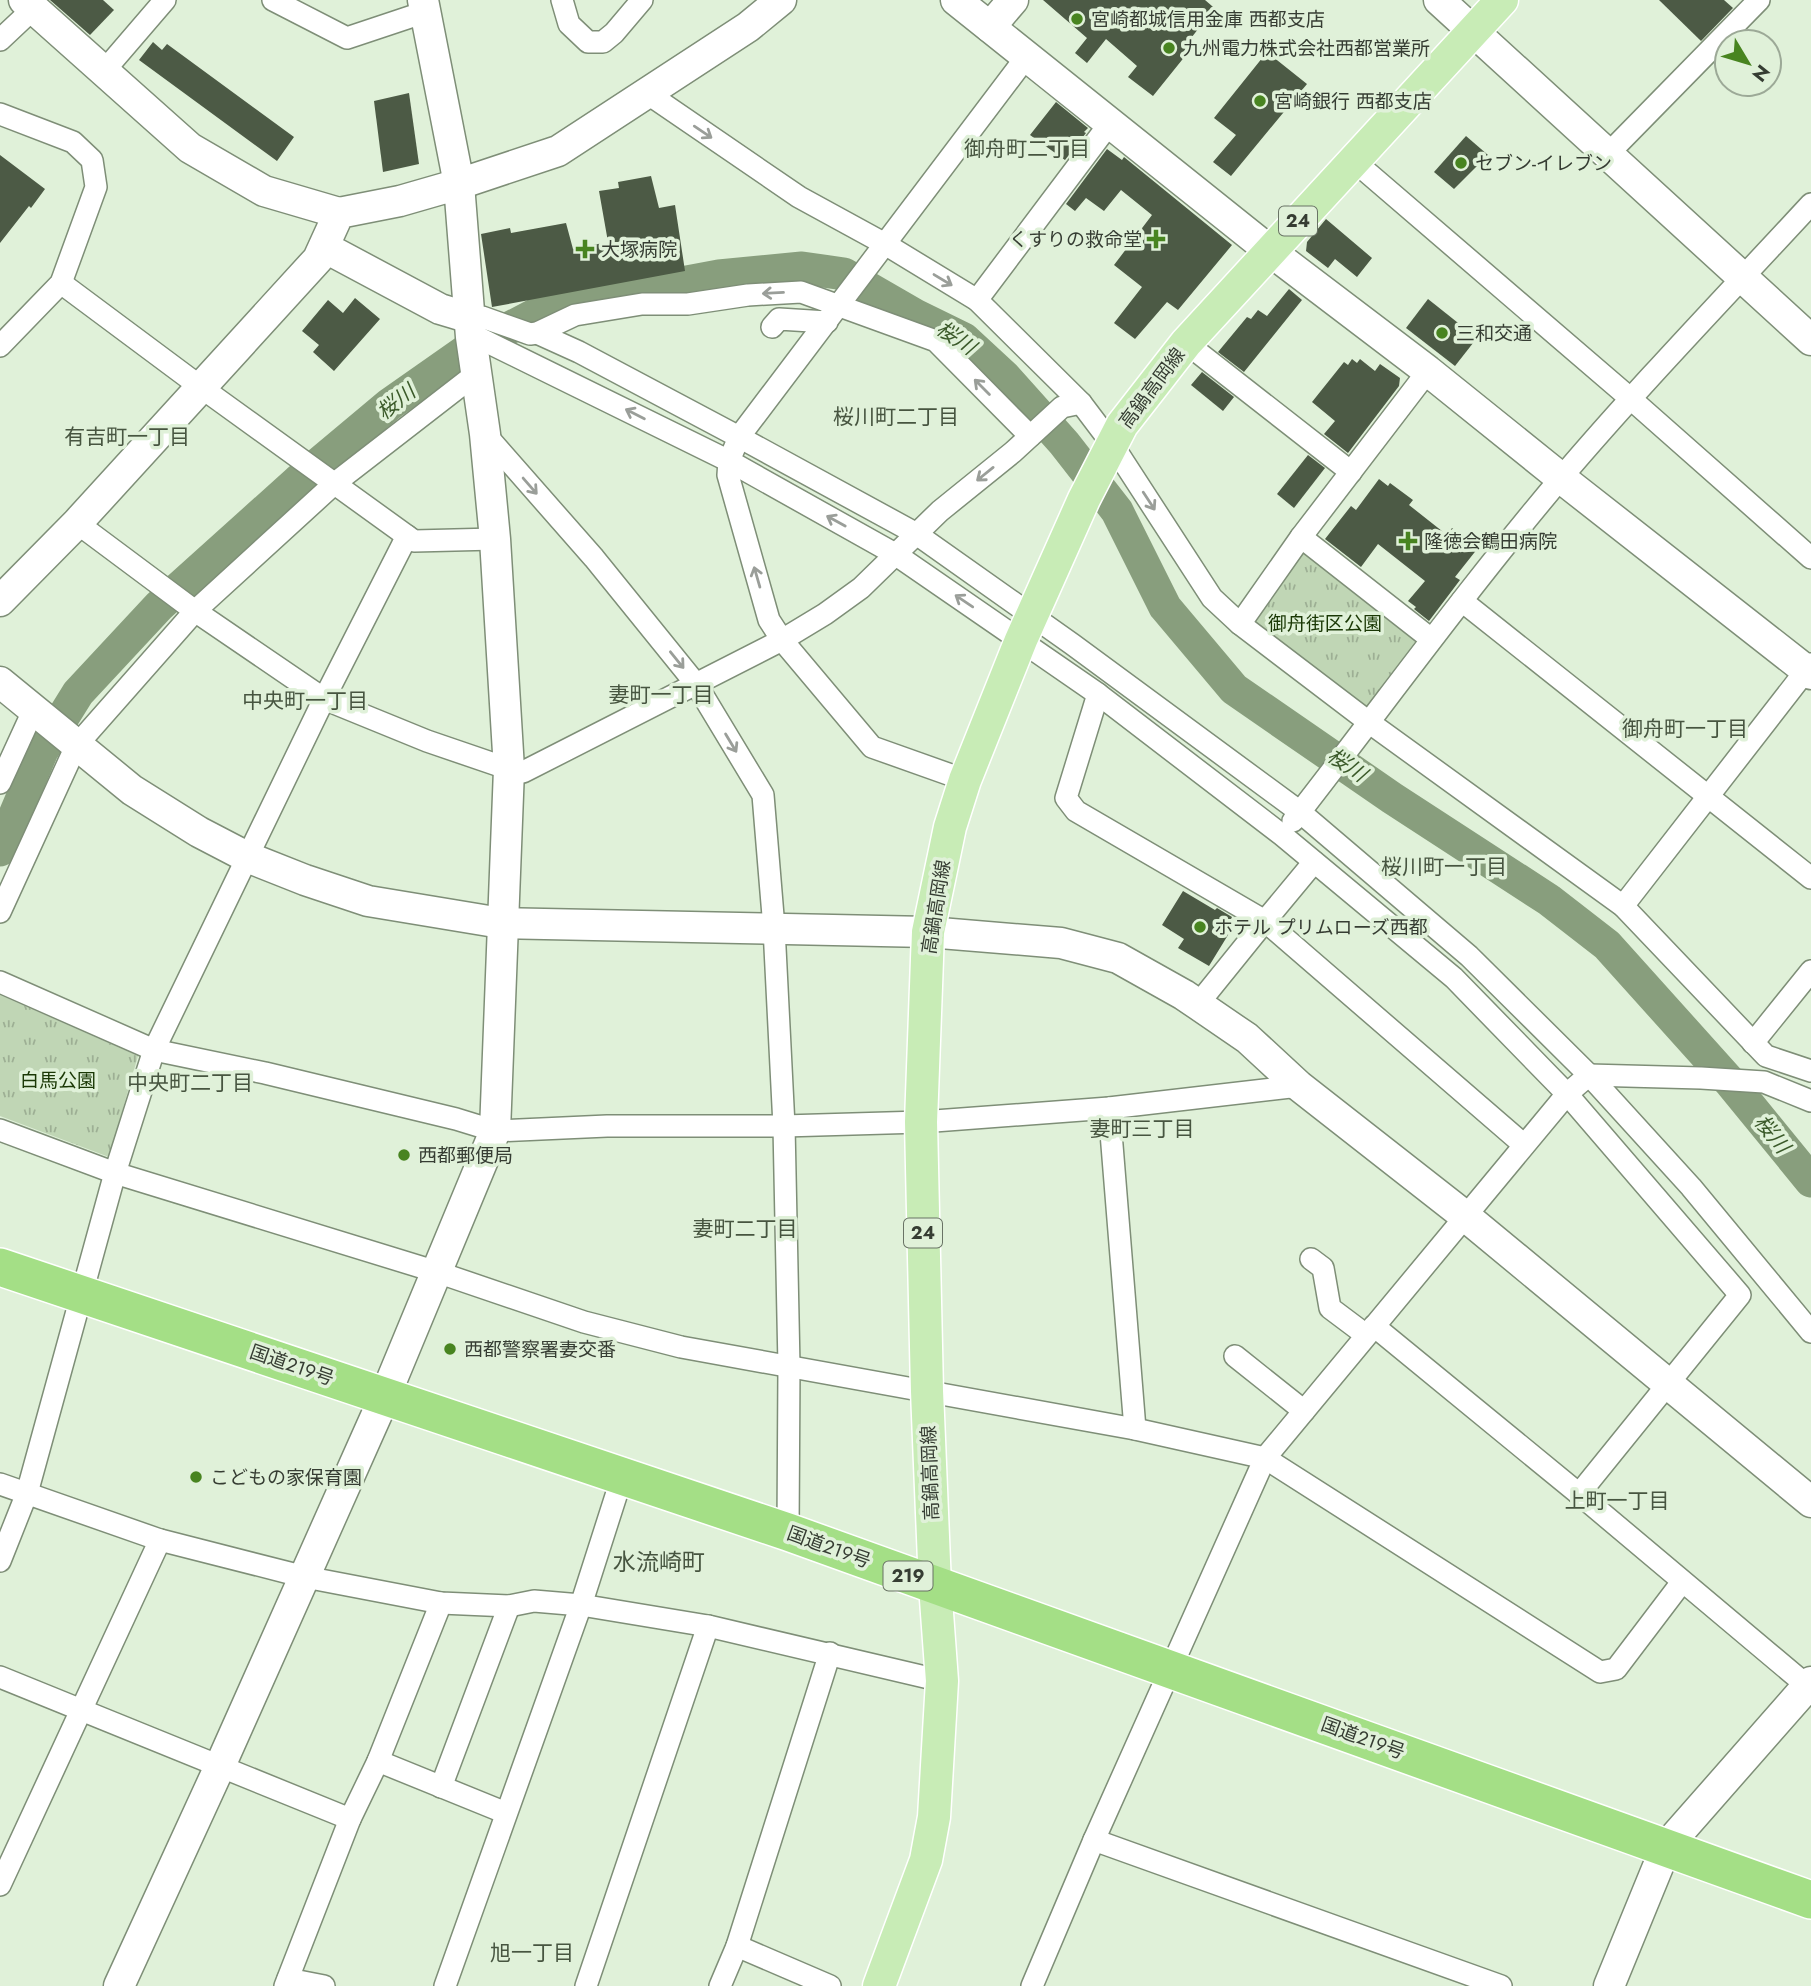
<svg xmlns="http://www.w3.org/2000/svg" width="1811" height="1986" viewBox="0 0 1811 1986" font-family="Jost,'Noto Sans JP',sans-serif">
<defs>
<pattern id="grass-tufts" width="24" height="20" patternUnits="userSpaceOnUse" patternTransform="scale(1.75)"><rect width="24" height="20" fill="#c0d6b5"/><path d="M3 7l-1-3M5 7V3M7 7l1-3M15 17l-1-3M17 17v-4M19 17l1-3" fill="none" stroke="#9daf94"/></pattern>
</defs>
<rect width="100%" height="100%" fill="#e0f1d9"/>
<g fill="url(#grass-tufts)">
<polygon points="1305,551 1419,639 1366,709 1251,622"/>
<polygon points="0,995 138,1056 109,1157 0,1116"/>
</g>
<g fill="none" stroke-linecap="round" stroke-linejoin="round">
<polyline stroke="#889e7d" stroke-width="33" points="0,850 42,751 78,693 159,606 298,481 390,404 467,350 548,308 719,276 802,268 844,274 915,315 964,339 1004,376 1064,443 1117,511 1165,607 1234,689 1392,798 1549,900 1607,945 1731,1083 1811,1181"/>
</g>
<g fill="#4c5a45">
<polygon points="50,0 103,0 114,10 90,35"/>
<polygon points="1043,0 1205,0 1219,12 1210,24 1205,20 1185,46 1190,50 1153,96 1128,77 1137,66 1106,39 1087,63 1075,53 1087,38"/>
<polygon points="1659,0 1724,0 1733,8 1701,41"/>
<polygon points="153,42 162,50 167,44 294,137 277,161 139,60"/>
<polygon points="1267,52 1307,84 1231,176 1213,162 1236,135 1214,118"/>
<polygon points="409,93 419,164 383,172 374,101"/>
<polygon points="1056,102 1088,128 1084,132 1086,133 1065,160 1030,135"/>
<polygon points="1466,136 1488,155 1454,189 1434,172"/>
<polygon points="1107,149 1122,160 1124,157 1232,245 1178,310 1167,302 1135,339 1114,323 1142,287 1114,265 1152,215 1121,190 1104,211 1086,198 1075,211 1066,204"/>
<polygon points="0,155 45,189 31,208 29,206 0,243"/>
<polygon points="651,176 659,208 675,205 685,271 492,307 481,234 510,228 511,233 566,223 573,249 608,242 599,191 619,188 618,182"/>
<polygon points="1326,219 1372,258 1357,277 1335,259 1328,268 1306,251 1307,242"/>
<polygon points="1289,289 1302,300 1244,372 1218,352 1247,317 1251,319 1258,310 1267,316"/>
<polygon points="355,298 380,319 334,371 313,352 319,345 302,331 328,300 343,313"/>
<polygon points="1428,299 1477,338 1455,366 1406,328"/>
<polygon points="1352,359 1357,363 1360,359 1375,371 1380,364 1400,378 1399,386 1348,453 1324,434 1335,421 1312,402 1344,362 1348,365"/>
<polygon points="1202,372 1234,397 1223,411 1191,385"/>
<polygon points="1308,455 1325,468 1294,508 1277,494"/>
<polygon points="1379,479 1388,486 1390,483 1413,500 1409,505 1447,535 1452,528 1478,548 1455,577 1460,580 1429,621 1414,609 1416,607 1408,601 1425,581 1378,544 1361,567 1325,539 1351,506 1356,510"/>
<polygon points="1183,891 1215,910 1217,908 1232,917 1231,919 1236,922 1209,966 1178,948 1184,939 1162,925"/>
</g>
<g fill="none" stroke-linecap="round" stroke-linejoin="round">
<defs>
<g id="street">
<polyline points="273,0 347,38 425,12"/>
<polyline points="562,0 569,24 588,42 603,42 614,33 642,0"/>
<polyline points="0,40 34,8"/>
<polyline points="104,71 165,0"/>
<polyline points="647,93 799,197 885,244 977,300 1081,403 1112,444 1212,598 1240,624 1370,723 1623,906 1766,1056 1811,1071"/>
<polyline points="0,114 73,142 92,160 96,187 61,283 0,346"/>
<polyline points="1607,155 1759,0"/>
<polyline points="1354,161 1631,399 1811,558"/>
<polyline points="61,283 202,388 414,541 495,539"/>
<polyline points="977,300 1110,123"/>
<polyline points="470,318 482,317 530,334 537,333 575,315 642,304 688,304 748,295 801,292 936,341 1030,436"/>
<polyline points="772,327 779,319 827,322"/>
<polyline points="470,332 475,336 729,461 895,554 1098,694 1282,835 1454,978 1567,1094 1740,1295 1579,1494"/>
<polyline points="537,333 579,352 739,437 915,533 1072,644 1300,812 1469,956 1589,1075 1691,1187 1811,1332"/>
<polyline points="1186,343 1351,472"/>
<polyline points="485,434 594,558 696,684 763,795 774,928 784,1126 789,1366 788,1532"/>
<polyline points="77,523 195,611 324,699 427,741 509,769 523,772 782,640 825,614 861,588 940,511 1013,452 1062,407 1081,403"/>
<polyline points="1301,537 1431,639"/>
<polyline points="1462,601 1811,878"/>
<polyline points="1240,624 1301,537 1428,371"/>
<polyline points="1098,694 1066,798 1076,811 1265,921 1198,1004"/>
<polyline points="965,780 872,747 782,640 769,620 728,475 729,461 739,437 1027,56"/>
<polyline points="0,783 33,711"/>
<path d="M 1293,821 C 1382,707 1467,589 1561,478 C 1641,384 1727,295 1811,204"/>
<polyline points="1314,862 1265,921 1524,1145"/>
<polyline points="1623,906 1811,664"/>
<polyline points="0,912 76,746 195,611 335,483 477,373"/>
<polyline points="0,982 154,1050 265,1073 456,1119 495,1131 607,1126 784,1126 921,1122 1109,1108 1299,1086"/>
<polyline points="1753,1043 1811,971"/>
<polyline points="1109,1108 1135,1429"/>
<polyline points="0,1130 115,1173 437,1272 584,1322 681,1347 1135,1429 1265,1458 1600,1672 1616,1669 1682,1582"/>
<polyline points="1311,1259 1323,1268 1330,1308 1366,1335"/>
<polyline points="1374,1326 1579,1494 1811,1689"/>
<polyline points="1235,1356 1304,1411"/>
<polyline points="0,1484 160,1540 305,1577 441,1603 509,1606 534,1601 581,1605 708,1626 942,1681"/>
<polyline points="0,1561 27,1493 115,1173 154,1050 324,699 407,536"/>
<polyline points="0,1677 350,1819"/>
<polyline points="378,1761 506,1813"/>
<polyline points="441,1787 509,1606"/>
<polyline points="1094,1840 1501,1986"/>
<polyline points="0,1885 160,1540"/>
<polyline points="737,1946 830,1986"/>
<polyline points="288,1979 324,1986"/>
<polyline points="285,1986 350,1819 378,1761 441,1603"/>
<polyline points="445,1986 581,1605 622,1477"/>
<polyline points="586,1986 708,1626"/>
<polyline points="720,1986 737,1946 830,1653"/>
<polyline points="1032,1986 1094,1840 1265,1458 1567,1094 1589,1075 1701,1078 1764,1082 1811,1101"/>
</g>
<g id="secondary">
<polyline points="24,0 190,148 264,191 339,213"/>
<polyline points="423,0 459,184 558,151 748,27 781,0"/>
<polyline points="956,0 1270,251 1428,371 1561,478 1811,674"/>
<polyline points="1439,0 1811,340"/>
<polyline points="990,27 1013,0"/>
<polyline points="324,247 440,309 470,318"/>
<polyline points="0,601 77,523 318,259 339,213 400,201 459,184 471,337 485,434 495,539 509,769 495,1131 385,1396 220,1766 119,1986"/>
<polyline points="0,682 132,790 199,832 247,857 305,880 368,901 501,923 928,932 1061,943 1118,958 1184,995 1247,1038 1299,1086 1465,1216 1811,1502"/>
<polyline points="1609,1986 1666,1847 1811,1682"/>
</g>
<polyline id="primary" points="879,1986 926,1860 934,1817 942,1681 935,1586 927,1391 921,1122 928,932 950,827 965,780 1021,640 1084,499 1122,425 1186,343 1502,0"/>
<polyline id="highway" points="0,1267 788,1532 1811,1900"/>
</defs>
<use href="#street" stroke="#7e8e77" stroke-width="24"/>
<use href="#secondary" stroke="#7e8e77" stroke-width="33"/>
<use href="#primary" stroke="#fff" stroke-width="35"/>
<use href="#highway" stroke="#fff" stroke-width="40"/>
<use href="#street" stroke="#fff" stroke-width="21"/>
<use href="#secondary" stroke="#fff" stroke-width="30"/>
<use href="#primary" stroke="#c8ecb6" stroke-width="32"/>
<use href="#highway" stroke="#a4df86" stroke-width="37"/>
</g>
<defs><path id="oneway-shaft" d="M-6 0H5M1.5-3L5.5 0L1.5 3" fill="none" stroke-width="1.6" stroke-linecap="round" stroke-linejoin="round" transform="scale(1.75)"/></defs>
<g stroke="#9a9e99">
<use href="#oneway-shaft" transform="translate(703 132) rotate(34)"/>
<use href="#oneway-shaft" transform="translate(943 280) rotate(31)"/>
<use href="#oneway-shaft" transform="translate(773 293) rotate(177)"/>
<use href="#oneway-shaft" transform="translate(982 387) rotate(-135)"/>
<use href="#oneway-shaft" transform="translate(635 414) rotate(-153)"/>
<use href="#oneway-shaft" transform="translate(985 474) rotate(141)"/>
<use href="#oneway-shaft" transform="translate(530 486) rotate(49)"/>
<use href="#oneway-shaft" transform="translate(1149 501) rotate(57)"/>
<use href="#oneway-shaft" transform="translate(836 521) rotate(-151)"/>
<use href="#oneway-shaft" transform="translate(757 577) rotate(-106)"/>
<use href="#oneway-shaft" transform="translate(964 601) rotate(-146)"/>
<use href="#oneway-shaft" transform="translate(677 660) rotate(51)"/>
<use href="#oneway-shaft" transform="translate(731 743) rotate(59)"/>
</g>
<g fill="#488420" stroke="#e0f1d9" stroke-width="2.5">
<circle cx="1077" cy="19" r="7"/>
<circle cx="1169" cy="48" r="7"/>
<circle cx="1260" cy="101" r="7"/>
<circle cx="1461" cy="163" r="7"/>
<path d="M1152.5 228.5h7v7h7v7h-7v7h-7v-7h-7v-7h7z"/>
<path d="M581.5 238.5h7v7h7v7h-7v7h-7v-7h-7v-7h7z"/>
<circle cx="1442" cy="333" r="7"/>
<path d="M1404.5 530.5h7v7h7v7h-7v7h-7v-7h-7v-7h7z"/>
<circle cx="1200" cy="927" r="7"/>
<circle cx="404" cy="1155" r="7"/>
<circle cx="450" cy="1349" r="7"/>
<circle cx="196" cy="1477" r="7"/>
</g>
<g text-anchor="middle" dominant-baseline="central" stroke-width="7" stroke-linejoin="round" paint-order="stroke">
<g fill="#e0f1d9" stroke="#697365" stroke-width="2">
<rect x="1279" y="206.5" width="38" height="29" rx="5"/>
<rect x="904" y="1218.5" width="38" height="29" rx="5"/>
<rect x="883.5" y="1561.5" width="49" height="29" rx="5"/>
</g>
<g font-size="18" font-weight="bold" fill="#363d33">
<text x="1298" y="221">24</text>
<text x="923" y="1233">24</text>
<text x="908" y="1576">219</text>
</g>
<g font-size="19" fill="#363d33" stroke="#e0f1d9" text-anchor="start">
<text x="1091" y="19">宮崎都城信用金庫 西都支店</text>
<text x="1183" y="48">九州電力株式会社西都営業所</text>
<text x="1274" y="101">宮崎銀行 西都支店</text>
<text x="1475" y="163">セブン-イレブン</text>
<text x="1142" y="239" text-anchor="end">くすりの救命堂</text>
<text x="601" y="249">大塚病院</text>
<text x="1456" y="333">三和交通</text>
<text x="1424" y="541">隆徳会鶴田病院</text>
<text x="1214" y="927">ホテル プリムローズ西都</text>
<text x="418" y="1155">西都郵便局</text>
<text x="464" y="1349">西都警察署妻交番</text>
<text x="210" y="1477">こどもの家保育園</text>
</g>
<g font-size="19" fill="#363d33" stroke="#e0f1d9">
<text transform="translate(1152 388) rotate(-53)">高鍋高岡線</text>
<text transform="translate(936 907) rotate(-81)">高鍋高岡線</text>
<text transform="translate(292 1365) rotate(19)">国道219号</text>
<text transform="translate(930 1473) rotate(-92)">高鍋高岡線</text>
<text transform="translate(829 1547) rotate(20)">国道219号</text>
<text transform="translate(1363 1738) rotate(20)">国道219号</text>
</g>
<g font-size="19" fill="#1a3805" stroke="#e0f1d9">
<text x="1325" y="623">御舟街区公園</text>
<text x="58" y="1080">白馬公園</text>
</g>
<g font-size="21" fill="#475540" stroke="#e0f1d9">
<text x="1027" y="149">御舟町二丁目</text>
<text x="896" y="417">桜川町二丁目</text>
<text x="127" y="437">有吉町一丁目</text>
<text x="661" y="695">妻町一丁目</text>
<text x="305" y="701">中央町一丁目</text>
<text x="1685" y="729">御舟町一丁目</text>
<text x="1444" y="867">桜川町一丁目</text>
<text x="190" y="1083">中央町二丁目</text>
<text x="1142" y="1129">妻町三丁目</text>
<text x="745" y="1229">妻町二丁目</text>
<text x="1617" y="1501">上町一丁目</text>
<text x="532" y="1953">旭一丁目</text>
</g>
<g font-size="21" font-style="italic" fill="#3b5a2a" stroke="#e0f1d9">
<text transform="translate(956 338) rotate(34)">桜川</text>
<text transform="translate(396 402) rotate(-38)">桜川</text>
<text transform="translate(1347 765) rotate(34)">桜川</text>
<text transform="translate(1772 1134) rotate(51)">桜川</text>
</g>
<g font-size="23" fill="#475540" stroke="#e0f1d9">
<text x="659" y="1562">水流崎町</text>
</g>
</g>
<g transform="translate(1748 63) rotate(128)"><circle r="33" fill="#e0f1d9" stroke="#9ca997" stroke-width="2"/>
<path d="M0-5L12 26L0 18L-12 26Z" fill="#488420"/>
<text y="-10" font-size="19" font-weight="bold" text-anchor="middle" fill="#363d33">N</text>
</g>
</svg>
